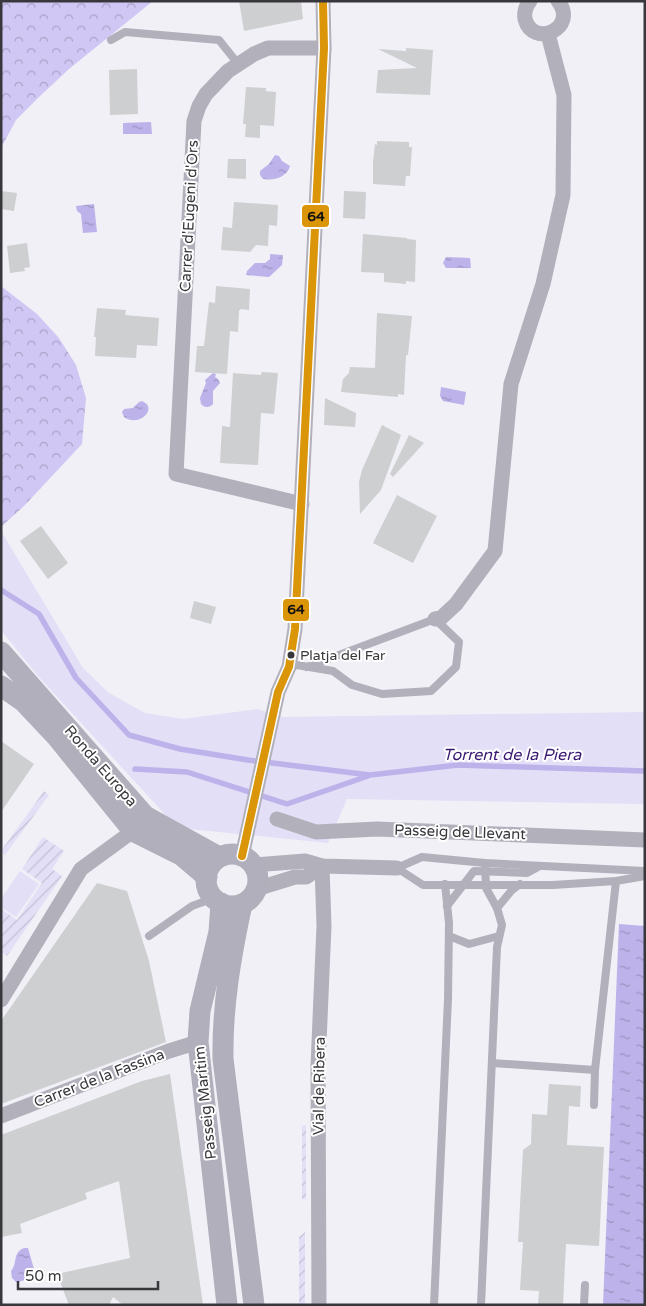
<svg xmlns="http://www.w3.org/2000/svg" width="646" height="1306" viewBox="0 0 646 1306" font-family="'Varela Round',sans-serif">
<defs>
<pattern id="forest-crowns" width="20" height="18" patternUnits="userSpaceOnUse" patternTransform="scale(1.25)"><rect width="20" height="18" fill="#d1c7f5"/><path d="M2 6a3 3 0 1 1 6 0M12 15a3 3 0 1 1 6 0" fill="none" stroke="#aba2c8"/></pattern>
<pattern id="garden-furrows" width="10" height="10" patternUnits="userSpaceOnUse" patternTransform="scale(1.25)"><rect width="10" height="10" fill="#e3dff7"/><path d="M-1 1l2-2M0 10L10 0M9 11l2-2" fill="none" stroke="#c4c0d5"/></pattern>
<pattern id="water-ripples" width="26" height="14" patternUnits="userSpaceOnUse" patternTransform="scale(1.25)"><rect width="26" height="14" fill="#beb2ea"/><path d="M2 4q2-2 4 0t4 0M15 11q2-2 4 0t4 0" fill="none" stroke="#9b92bf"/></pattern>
</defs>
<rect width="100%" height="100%" fill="#f0f0f6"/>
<g fill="#e3dff7">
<polygon points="1,531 83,668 109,693 145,713 183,719 257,709 284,717 645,712 645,804 347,799 328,843 189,829 171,821 38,676 1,630"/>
<polygon points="20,871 39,884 16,917 1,907 1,899"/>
</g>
<g fill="url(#forest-crowns)">
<polygon points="1,1 153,1 69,69 39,97 16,120 1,148"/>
<polygon points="1,286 37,314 59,338 76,365 86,398 82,444 24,506 1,527"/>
</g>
<g fill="url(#garden-furrows)">
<polygon points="44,791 49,795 5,855 1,851"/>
<polygon points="43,837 64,851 52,869 62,876 7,956 1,952 1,909 17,920 42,883 22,869"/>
<polygon points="306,1125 306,1199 302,1199 302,1126"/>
<polygon points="305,1232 305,1305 299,1305 299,1237"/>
</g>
<g fill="url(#water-ripples)">
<polygon points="151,122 152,134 123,134 123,123"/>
<path d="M 275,155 L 279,156 L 282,161 L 290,166 C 287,177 274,181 263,179 L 260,175 L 260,171 L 269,164 Z"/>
<polygon points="94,204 97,232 83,233 81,214 77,211 76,206"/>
<polygon points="270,254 283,255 282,265 269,277 246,275 247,271 255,263 265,263 270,259"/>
<polygon points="446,257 470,258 471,268 446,268 443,263"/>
<path d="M 213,373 L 216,374 L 215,377 L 218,379 L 220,383 L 213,391 L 213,404 C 210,408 204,408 201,404 L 200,398 L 206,383 L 205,380 Z"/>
<polygon points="441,387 466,392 464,405 443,401 440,396"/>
<path d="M 142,401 C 159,408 139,428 124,417 L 122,412 L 124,409 L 133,408 L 139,402 Z"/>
<polygon points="619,924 645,926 645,1305 603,1305"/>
<path d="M 24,1248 L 28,1248 L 34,1269 C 30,1278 26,1281 16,1282 L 12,1278 L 11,1271 C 18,1263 12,1253 24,1248 Z"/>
</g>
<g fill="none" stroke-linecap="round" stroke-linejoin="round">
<g stroke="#beb2ea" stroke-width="5.5">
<polyline points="1,590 39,614 76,678 129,735 180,749 248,760 370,775 458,765 645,771"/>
<polyline points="135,769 187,772 287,804 368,776"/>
</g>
</g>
<g fill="#cdcfd0">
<polygon points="239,1 301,1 303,19 244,31"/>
<polygon points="406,48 433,50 430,95 376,93 378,70 417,68 378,49 406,51"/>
<polygon points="137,69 138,114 110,115 109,70"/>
<polygon points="246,87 266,88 266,91 276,92 274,126 260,125 260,138 245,137 246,124 243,124"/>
<polygon points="377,141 409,142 409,147 412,147 410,176 406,176 405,186 373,184 373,162 375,144 377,145"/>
<polygon points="228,159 246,159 246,179 227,178"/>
<polygon points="1,191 17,193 14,211 1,209"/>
<polygon points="344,191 366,192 365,219 343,218"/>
<polygon points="234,202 278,205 277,226 269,225 268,246 256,245 250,252 221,250 223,227 232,228"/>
<polygon points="363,234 407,238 407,239 416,240 415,282 406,281 406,284 384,282 384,273 361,272"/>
<polygon points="27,243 30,267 24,268 25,271 10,273 7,246"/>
<polygon points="216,286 250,289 249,310 241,309 239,311 238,332 230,331 227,374 195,372 197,346 204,346 209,302 215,303"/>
<polygon points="97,308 126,310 125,315 159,318 157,346 137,345 136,358 95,356 96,337 94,337"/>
<polygon points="377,313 412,316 408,355 406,355 404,395 398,394 398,397 341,392 343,379 349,373 350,367 375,368"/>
<polygon points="262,372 278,373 274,414 261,413 258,465 220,463 222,426 230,427 233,373 261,375"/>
<polygon points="325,398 356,413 355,427 324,425"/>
<polygon points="382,425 401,435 381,490 360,514 359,482 362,470"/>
<polygon points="409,435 424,443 393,477 390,474"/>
<polygon points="397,495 437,516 413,563 373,543"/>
<polygon points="41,526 68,563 48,579 20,541"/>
<polygon points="194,601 216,607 211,624 190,618"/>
<polygon points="1,741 34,764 1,812"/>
<polygon points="97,883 127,891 149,961 166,1042 1,1104 1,1021"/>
<polygon points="170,1074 203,1305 123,1305 113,1297 109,1305 69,1305 57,1274 130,1258 119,1181 85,1193 87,1199 20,1224 22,1233 1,1237 1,1135 142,1081"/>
<polygon points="549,1084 581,1086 580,1107 569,1106 567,1145 604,1147 599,1246 566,1244 563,1305 538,1305 539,1291 520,1290 523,1242 518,1242 523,1150 531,1144 532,1114 547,1115"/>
</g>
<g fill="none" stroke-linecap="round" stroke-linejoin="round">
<g stroke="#b2b0bb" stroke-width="8">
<polyline points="111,40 125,32 219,40 239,65"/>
<polyline points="289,667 297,665 333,671 352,685 382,694 431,691 456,667 459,642 435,619 307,667"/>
<polyline points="397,868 423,885 553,885 616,881 645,876"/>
<polyline points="397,868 422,857 485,863 645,871"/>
<polyline points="447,906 474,871 527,873 538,867"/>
<polyline points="497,908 512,890 520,884"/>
<polyline points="149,936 192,906 214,898"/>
<polyline points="449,936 469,944 499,936"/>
<polyline points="492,1063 595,1070 616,881"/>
<polyline points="594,1105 595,1070"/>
<polyline points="434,1305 448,999 449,923 445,884"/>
<polyline points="481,1305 497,947 502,925 497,908 486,888 485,863"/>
<polyline points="584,1305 585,1285"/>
</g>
<g stroke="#b2b0bb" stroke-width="15">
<path d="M 530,1 C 526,6 524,13 525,19 C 533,49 579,28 558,1"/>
<polyline points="302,504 176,474 194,121 199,106 206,94 228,71 254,54 268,48 324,48"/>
<polyline points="435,619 441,618 456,604 495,551 511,384 543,284 563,195 564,95 548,34"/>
<polyline points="277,819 316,832 377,829 645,840"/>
<polyline points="242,856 278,692 289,667 295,629 324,48 323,1"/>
<polyline points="254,865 305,861 322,866 397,868"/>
<polyline points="256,889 295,877 306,877 322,866"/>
<polyline points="1,1000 81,869 133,831"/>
<polyline points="1,1116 169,1051 198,1042"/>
<polyline points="319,1305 318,1066 324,926 322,866"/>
</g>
<g stroke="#b1afbb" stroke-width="21">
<polyline points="1,652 145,816 219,857"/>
<polyline points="1,686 24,702 56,736 133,831 181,855 207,877"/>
<circle cx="232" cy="880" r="26"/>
<polyline points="221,903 219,932 200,1011 198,1042 227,1305"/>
<path d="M 242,904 C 231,955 222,1007 223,1059 L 254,1305"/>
</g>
<defs>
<polyline id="bus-1" points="242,856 278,692 289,667 295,629 324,48 323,1"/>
</defs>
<use href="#bus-1" stroke="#fff" stroke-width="11"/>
<use href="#bus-1" stroke="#da9509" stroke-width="8"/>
</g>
<circle fill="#38373c" stroke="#fff" stroke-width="2" cx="291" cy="655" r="4.5"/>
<g text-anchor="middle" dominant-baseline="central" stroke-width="4" stroke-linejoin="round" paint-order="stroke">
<g font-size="14" fill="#38373c" stroke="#fff" text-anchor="start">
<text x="300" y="655">Platja del Far</text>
</g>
<g font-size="15" fill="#38373c" stroke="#fff">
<text transform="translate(189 216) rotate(-87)">Carrer d'Eugeni d'Ors</text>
<text transform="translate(101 766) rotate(49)">Ronda Europa</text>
<text transform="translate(460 832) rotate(2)">Passeig de Llevant</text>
<text transform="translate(99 1078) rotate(-21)">Carrer de la Fassina</text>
<text transform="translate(319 1086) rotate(-89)">Vial de Ribera</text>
<text transform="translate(205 1103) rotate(-96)">Passeig Marítim</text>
</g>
<g font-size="16" font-style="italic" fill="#391972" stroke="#fff">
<text x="512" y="755">Torrent de la Piera</text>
</g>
</g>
<g stroke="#fff" stroke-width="2">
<rect x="301" y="204" width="29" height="24" rx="5" fill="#da9509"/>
<rect x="282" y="598" width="28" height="24" rx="5" fill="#da9509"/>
</g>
<g font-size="14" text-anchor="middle" font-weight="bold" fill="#111">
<text x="316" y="221">64</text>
<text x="296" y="614">64</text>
</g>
<rect width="646" height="1306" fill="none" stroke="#38373c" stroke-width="5"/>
<path d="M18 1281v8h140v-8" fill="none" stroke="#38373c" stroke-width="2.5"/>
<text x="25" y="1281" font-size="15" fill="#38373c" stroke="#ffffff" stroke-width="4" paint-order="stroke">50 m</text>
</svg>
